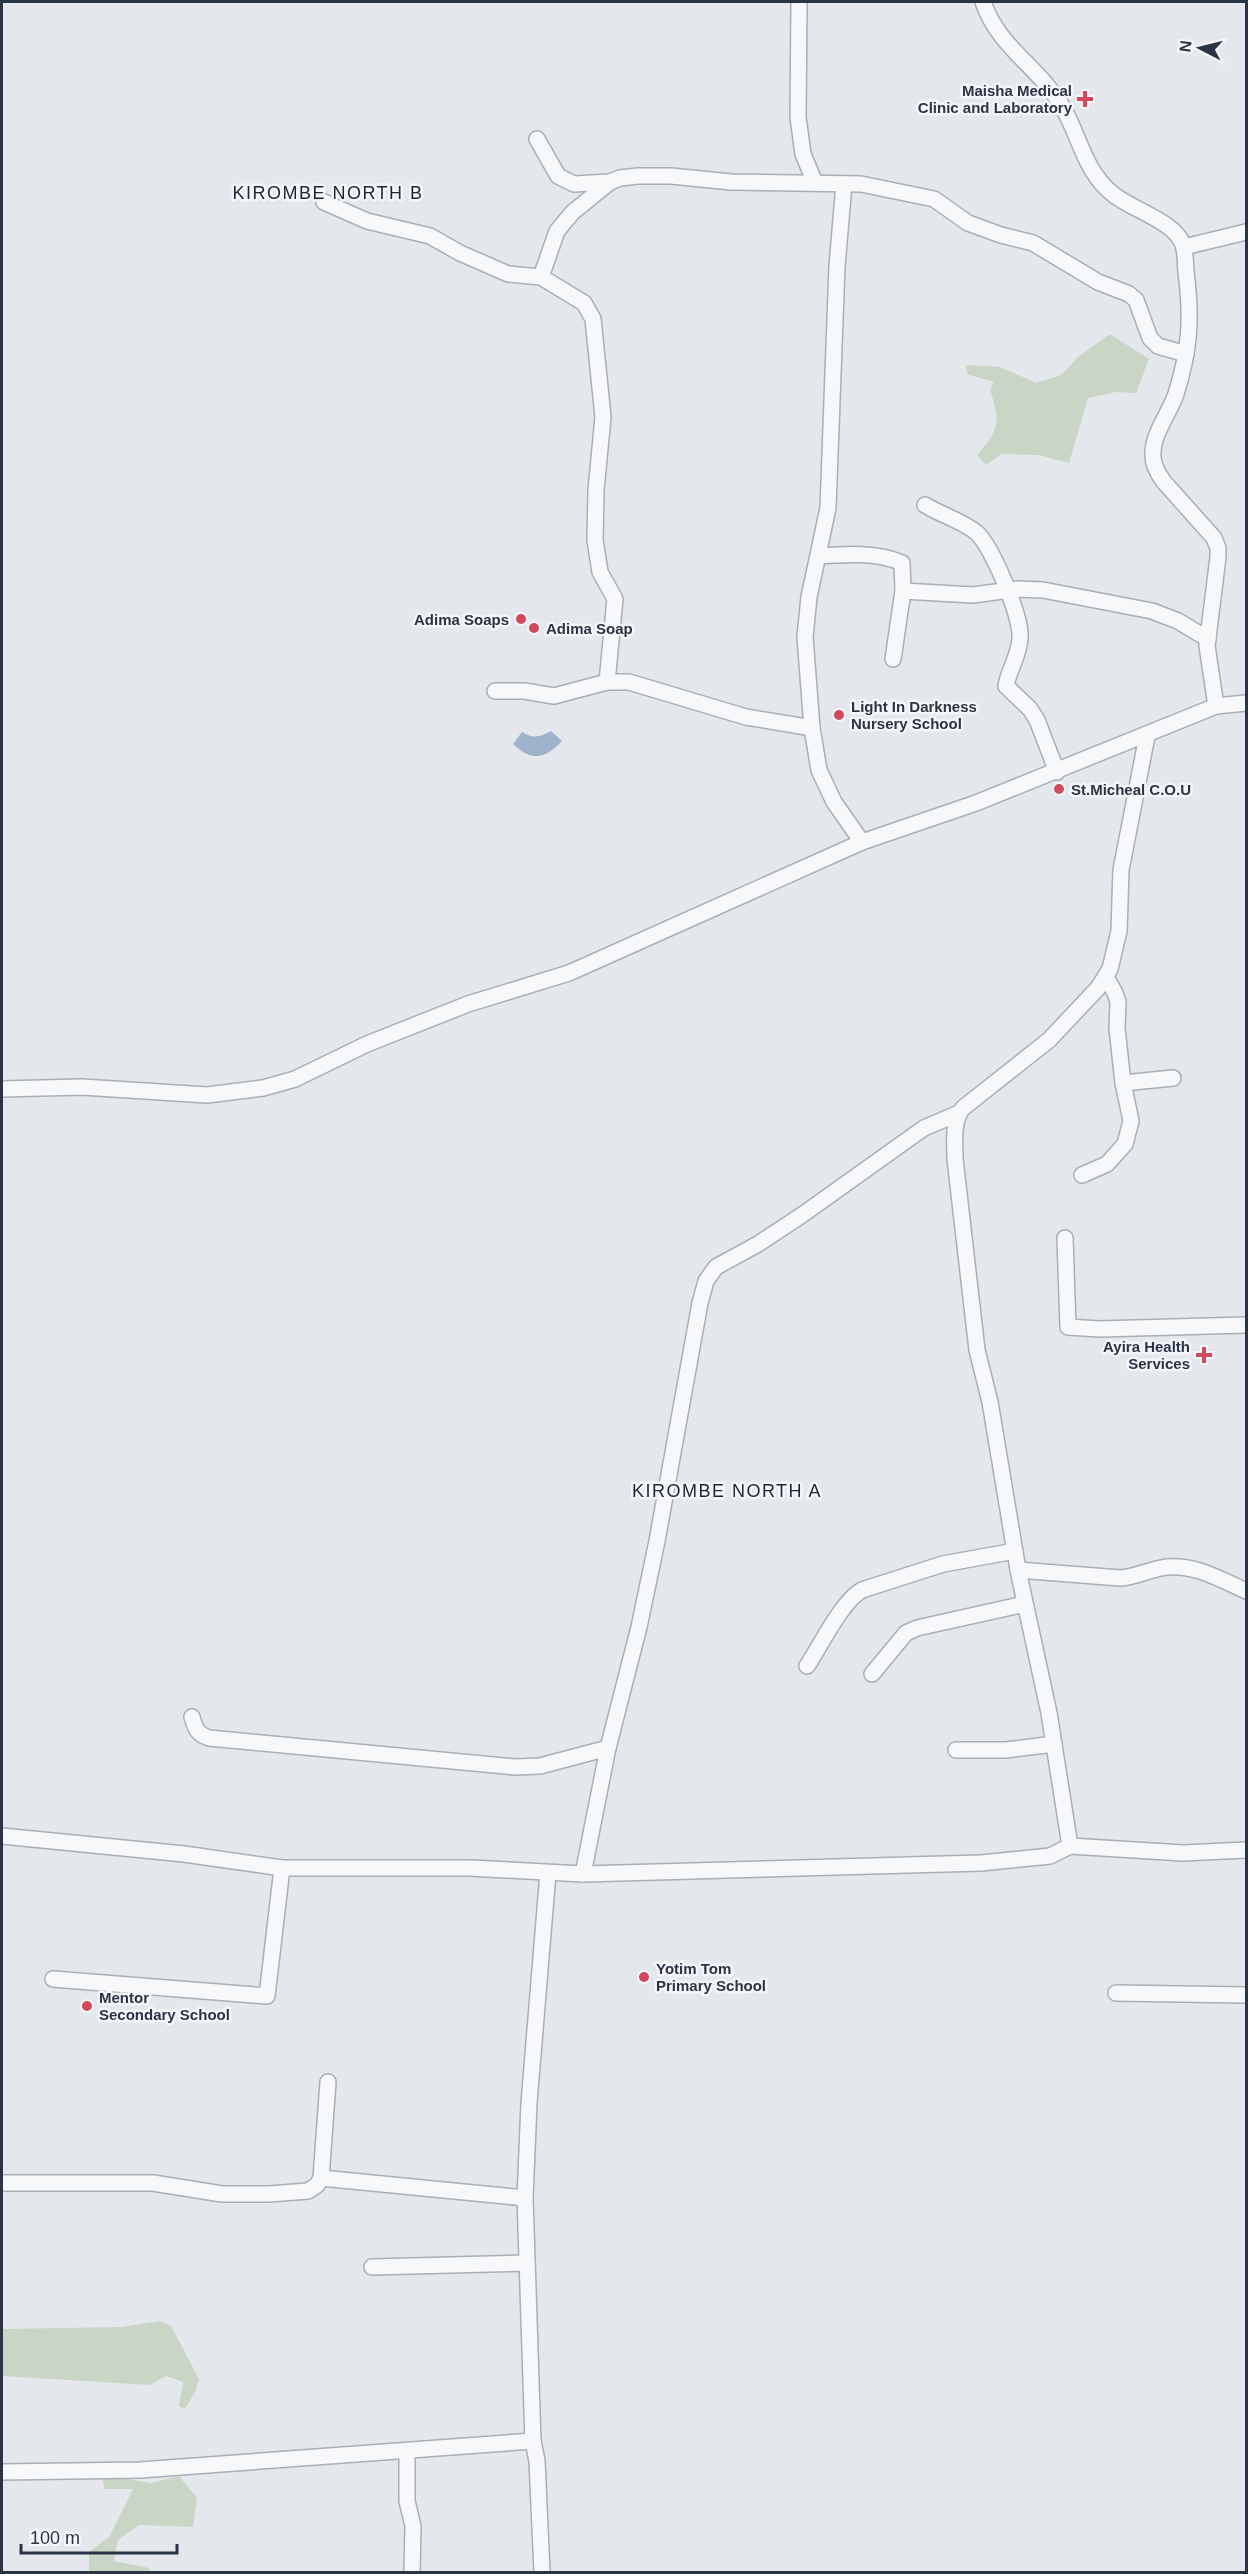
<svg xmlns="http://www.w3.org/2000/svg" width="1248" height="2574" viewBox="0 0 1248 2574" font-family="Arial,sans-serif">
<rect width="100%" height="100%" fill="#e4e7ec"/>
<g fill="#c9d6c5">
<path d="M 1110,334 L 1149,359 L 1136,393 L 1116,392 L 1088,398 L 1069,463 L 1038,455 L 1002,454 L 986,465 L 977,455 C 999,430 1001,423 990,390 L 994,382 L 967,374 L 966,365 L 1000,367 L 1036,383 L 1061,375 L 1078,357 Z"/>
<polygon points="161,2321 171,2326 199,2379 196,2390 185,2409 179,2406 183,2382 166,2376 150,2385 2,2376 2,2329 121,2327"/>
<polygon points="109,2476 151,2483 179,2476 197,2498 193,2527 139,2525 118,2540 114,2561 149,2568 150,2572 89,2572 89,2552 109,2537 133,2489 105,2489 102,2478"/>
</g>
<path fill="#9fb4cc" d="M 551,731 L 562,741 C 545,759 532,762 513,744 L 522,732 C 534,739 540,737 551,731 Z"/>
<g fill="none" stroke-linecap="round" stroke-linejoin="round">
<defs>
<g id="minor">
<polyline points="799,2 798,117 803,154 815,183"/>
<path d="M 983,2 C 999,48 1037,65 1062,106 C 1080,136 1084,172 1114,195 C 1133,210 1176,222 1183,245 C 1186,254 1185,263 1186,272 C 1192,318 1190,349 1176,394 C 1170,412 1153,433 1153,453 C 1152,464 1158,474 1164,482 L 1214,538 L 1218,548 L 1218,557 L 1207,646 L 1216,706"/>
<polyline points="537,139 558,176 574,184 610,182 620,178 638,176 671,176 731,182 861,184 934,199 968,223 1001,235 1033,243 1098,282 1129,294 1136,300 1150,338 1158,346 1186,354"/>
<polyline points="844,184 837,266 828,508 809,597 805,637 812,728 819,770 834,802 862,842"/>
<polyline points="324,202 367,221 430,236 460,253 508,274 541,277 584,303 593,319 603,417 596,490 595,540 600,572 615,599 607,682"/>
<polyline points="1184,247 1246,232"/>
<polyline points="541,277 557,231 573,212 610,182"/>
<path d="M 925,505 C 941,515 963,521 977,533 C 992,547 1022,617 1020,638 C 1019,657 1008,671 1006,686 L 1030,709 L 1037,720 L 1057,772"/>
<path d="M 819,556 C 845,554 878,552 902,563 L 903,591 L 893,659"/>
<polyline points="903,591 973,595 1018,589 1043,590 1152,611 1178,621 1208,639"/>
<polyline points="495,691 524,691 554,696 607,682 629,682 746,717 812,728"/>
<polyline points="1123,1083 1173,1078"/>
<polyline points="2,1089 82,1087 207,1095 263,1088 295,1079 367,1044 468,1004 569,973 862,842 976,803 1216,706 1246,703"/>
<polyline points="1082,1175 1107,1164 1125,1144 1131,1121 1123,1083 1117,1028 1118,1002 1115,993 1106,977"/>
<polyline points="1065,1238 1068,1327 1099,1329 1246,1325"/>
<path d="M 1018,1570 L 1120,1578 C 1135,1577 1146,1571 1161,1568 C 1191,1562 1220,1579 1246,1591"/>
<path d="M 807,1666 C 821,1645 842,1601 862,1590 L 943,1564 L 1015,1551"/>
<polyline points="872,1674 906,1633 917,1628 1025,1604"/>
<path d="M 192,1717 C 195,1728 197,1734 209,1738 L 515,1767 L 540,1766 L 608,1748"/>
<polyline points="956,1750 1006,1750 1054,1744"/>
<polyline points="2,1836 184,1854 282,1868 470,1868 583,1874 981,1863 1050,1856 1070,1846 1183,1853 1246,1850"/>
<path d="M 1070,1846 L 1049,1713 L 1018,1570 L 990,1402 L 977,1350 L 955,1159 C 955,1143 952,1121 963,1108 L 1049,1040 L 1098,988 L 1110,969 L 1119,931 L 1121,870 L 1147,736"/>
<polyline points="583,1874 608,1748 639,1627 657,1541 700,1303 706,1281 716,1267 758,1244 802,1215 924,1128 959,1113"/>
<polyline points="53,1979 267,1996 282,1868"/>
<polyline points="1116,1993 1246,1995"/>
<polyline points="321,2178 525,2198"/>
<polyline points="2,2183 153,2183 222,2194 269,2194 308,2191 317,2185 321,2178 328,2082"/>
<polyline points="372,2267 527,2263"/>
<polyline points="407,2451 407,2501 413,2526 412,2572"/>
<polyline points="2,2472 140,2470 533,2441"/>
<polyline points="542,2572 537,2461 533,2441 525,2198 529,2103 548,1873"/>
</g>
</defs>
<use href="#minor" stroke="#a9aeb7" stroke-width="18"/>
<use href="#minor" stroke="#f7f8fa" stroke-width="15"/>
</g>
<g fill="#d1495b" stroke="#f4f6f9" stroke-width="2">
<path d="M1082 90h6v6h6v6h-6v6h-6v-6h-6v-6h6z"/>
<circle cx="521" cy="619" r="6"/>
<circle cx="534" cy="628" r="6"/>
<circle cx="839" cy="715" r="6"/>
<circle cx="1059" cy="789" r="6"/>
<path d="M1201 1346h6v6h6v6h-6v6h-6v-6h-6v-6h6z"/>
<circle cx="644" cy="1977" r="6"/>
<circle cx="87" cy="2006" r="6"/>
</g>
<g text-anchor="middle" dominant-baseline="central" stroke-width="5" stroke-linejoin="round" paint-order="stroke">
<g font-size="15" font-weight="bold" fill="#2b3445" stroke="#f4f6f9" text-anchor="start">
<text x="1072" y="90" text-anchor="end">Maisha Medical<tspan x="1072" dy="17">Clinic and Laboratory</tspan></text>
<text x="509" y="619" text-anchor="end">Adima Soaps</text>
<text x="546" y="628">Adima Soap</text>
<text x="851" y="706">Light In Darkness<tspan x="851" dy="17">Nursery School</tspan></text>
<text x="1071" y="789">St.Micheal C.O.U</text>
<text x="1190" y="1346" text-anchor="end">Ayira Health<tspan x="1190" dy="17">Services</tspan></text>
<text x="656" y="1968">Yotim Tom<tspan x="656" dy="17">Primary School</tspan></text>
<text x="99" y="1997">Mentor<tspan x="99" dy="17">Secondary School</tspan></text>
</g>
<g font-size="18" letter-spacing="1.5" fill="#1d2536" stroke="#f4f6f9">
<text x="328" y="193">KIROMBE NORTH B</text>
<text x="727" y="1491">KIROMBE NORTH A</text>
</g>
</g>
<rect width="1248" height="2574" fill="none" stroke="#2b3445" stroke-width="6"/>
<g transform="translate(1200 48) rotate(277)" stroke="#f4f6f9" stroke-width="4.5" paint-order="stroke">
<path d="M0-4.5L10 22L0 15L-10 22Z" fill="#2b3445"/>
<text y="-9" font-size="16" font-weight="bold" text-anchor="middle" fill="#2b3445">N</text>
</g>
<path d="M21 2544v9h156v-9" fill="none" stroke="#2b3445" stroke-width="3"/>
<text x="30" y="2544" font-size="18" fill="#2b3445" stroke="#f4f6f9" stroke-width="4.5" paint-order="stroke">100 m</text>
</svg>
